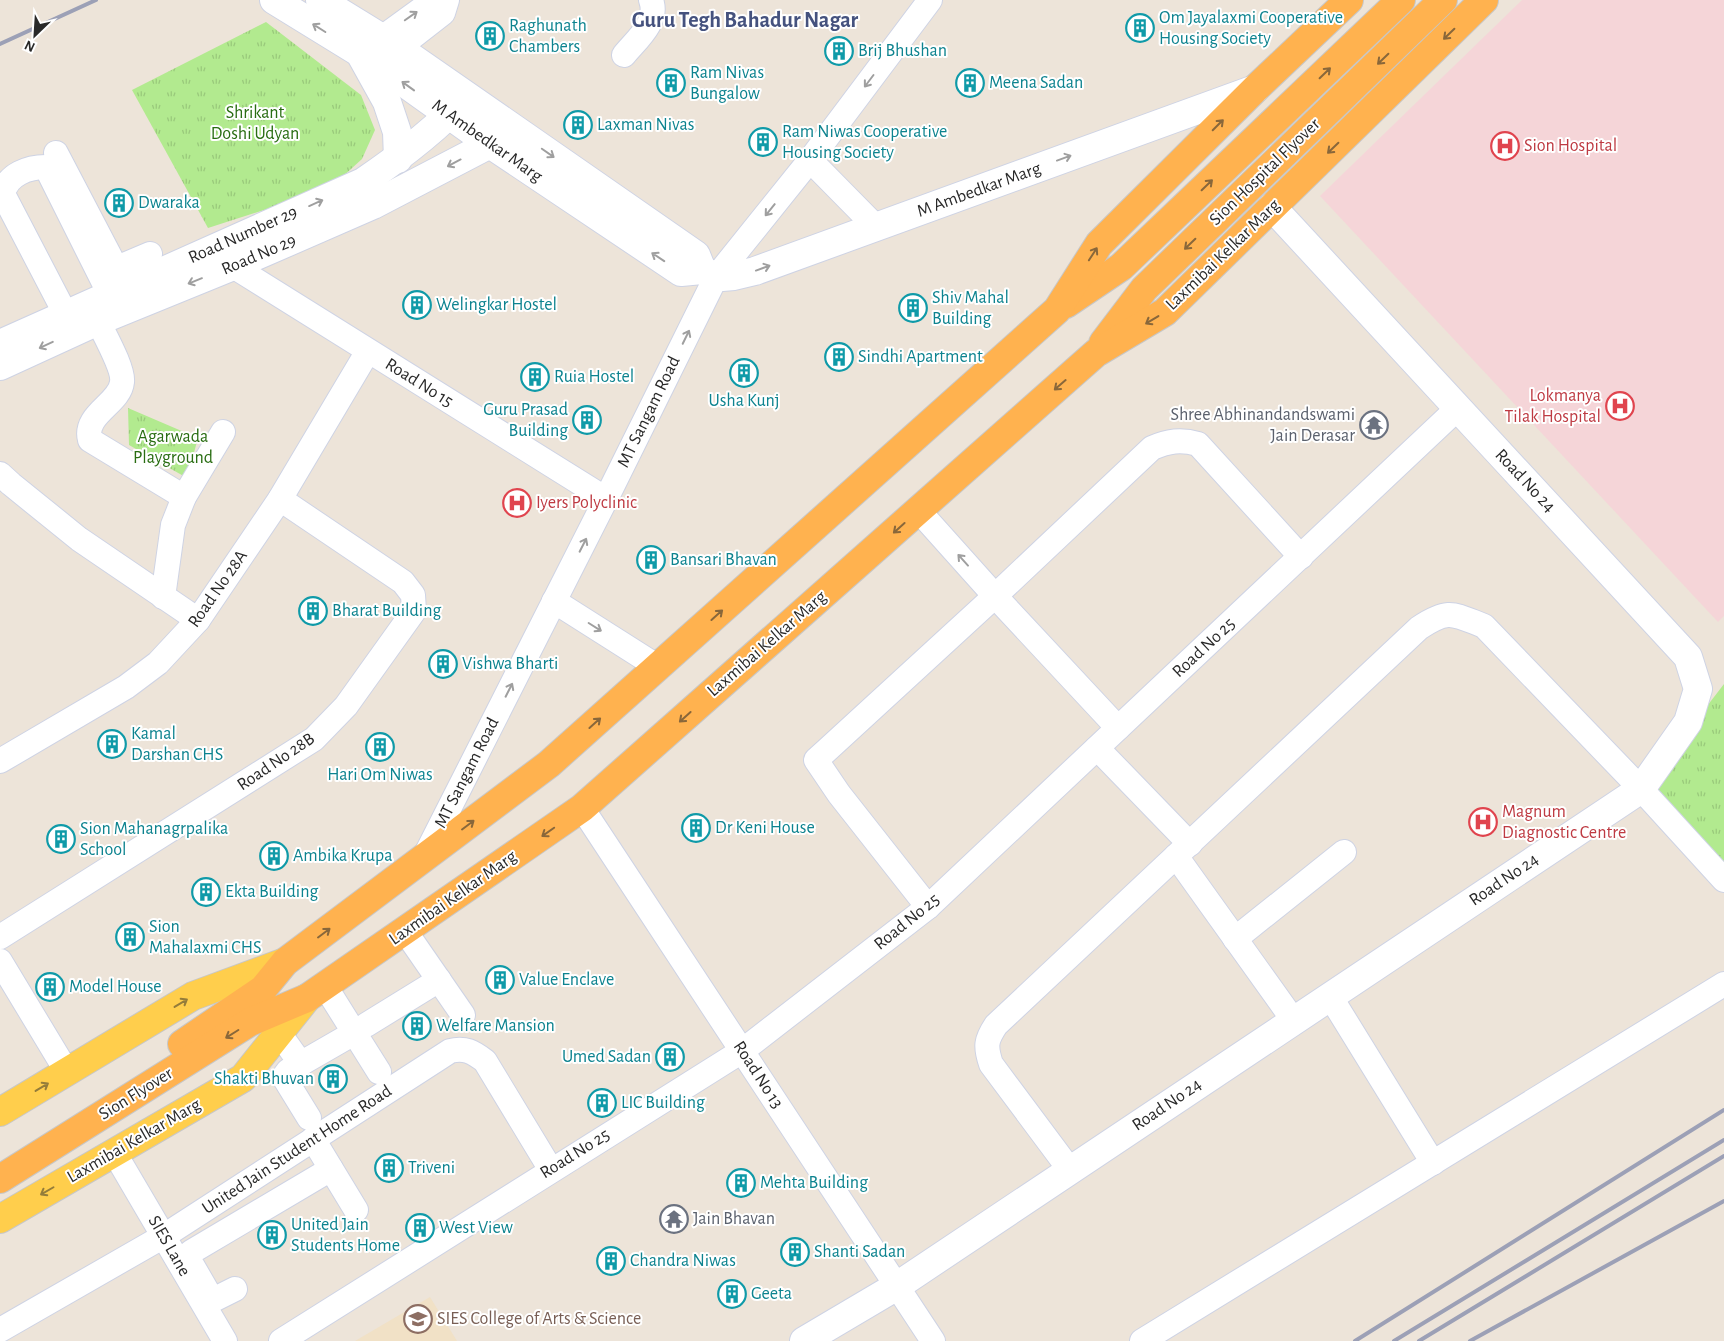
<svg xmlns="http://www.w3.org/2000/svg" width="1724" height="1341" viewBox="0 0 1724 1341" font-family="'Alegreya Sans',sans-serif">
<defs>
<pattern id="park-tufts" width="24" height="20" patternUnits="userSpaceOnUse" patternTransform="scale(1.25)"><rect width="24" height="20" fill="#b2ea8f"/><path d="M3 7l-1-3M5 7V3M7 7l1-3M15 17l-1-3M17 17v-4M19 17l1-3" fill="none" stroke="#99c97b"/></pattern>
</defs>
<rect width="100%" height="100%" fill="#ede4d9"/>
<polygon fill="#f1e1c6" points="430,1297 457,1341 355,1341"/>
<polygon fill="#f5d5d8" points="1522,0 1724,0 1724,616 1718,622 1320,196"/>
<g fill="url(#park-tufts)">
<polygon points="266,22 361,95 375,130 362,159 329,189 208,228 132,90"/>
<polygon points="128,408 198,438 187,478 129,445"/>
<polygon points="1724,684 1724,874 1644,788"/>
</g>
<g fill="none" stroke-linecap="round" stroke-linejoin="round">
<defs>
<g id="minor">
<polyline points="368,48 434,0"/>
<path d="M 624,55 C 637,39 659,22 651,0"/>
<polyline points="384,59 443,13 447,0"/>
<polyline points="56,153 126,287"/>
<polyline points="810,160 876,227"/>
<polyline points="225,252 233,266 606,499"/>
<polyline points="117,268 150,254"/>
<path d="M 66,315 L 3,194 C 7,174 29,167 46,167 L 110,295"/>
<path d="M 98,321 C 104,334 124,369 122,382 C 120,404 83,414 90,440 L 184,497"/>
<polyline points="0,474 11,484 79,539 198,620"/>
<polyline points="918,510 995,596 1118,728"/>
<polyline points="163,597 173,525 184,497 223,432"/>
<polyline points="554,601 658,667"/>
<polyline points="1097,748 1190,844"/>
<polyline points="0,761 126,687 158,663 198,620 280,499 368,351"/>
<polyline points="582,808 933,1341"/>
<polyline points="1176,856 1294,1021"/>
<polyline points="424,858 606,499 716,277 810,160 930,0"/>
<path d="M 928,907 L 839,794 L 816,760 L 826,751 L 995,596 L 1152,448 C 1168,441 1181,439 1198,444 L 1301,557"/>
<polyline points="405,931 463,1015"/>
<polyline points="0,937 314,739 346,706 414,611 413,595 403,582 280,499"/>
<polyline points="1235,939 1344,852"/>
<polyline points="0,961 67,1072"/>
<polyline points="325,986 379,1072"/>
<polyline points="1330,996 1433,1163"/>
<polyline points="366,1025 439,980"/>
<polyline points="279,1033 301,1064"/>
<polyline points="309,1118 285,1079 285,1075 288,1071 354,1033"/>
<polyline points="313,1139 356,1210"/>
<polyline points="114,1152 225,1341"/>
<path d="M 1070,1170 L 991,1064 C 985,1046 986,1040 996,1025 L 1419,628 C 1449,608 1453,614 1484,626 L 1641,789 L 1724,880"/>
<polyline points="235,1289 215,1299 210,1296 188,1258 191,1252 331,1169"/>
<path d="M 0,1330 L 164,1236 L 450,1051 C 465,1047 473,1052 485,1061 L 551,1170"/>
<polyline points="281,1341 742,1051 928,907 1458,408"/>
<polyline points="1142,1341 1724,984"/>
</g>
<polyline id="tertiary" points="804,1341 897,1286 1641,789 1688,722 1698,689 1688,657 1272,207"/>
<g id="secondary">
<polyline points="274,0 378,64 490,144 681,272 702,270 716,277 722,277 734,276 755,271 1255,89"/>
<polyline points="320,0 398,48 696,255 702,270"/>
<polyline points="362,57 387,102 397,132 398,159"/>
<path d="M 0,344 L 363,182 C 400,157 436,130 466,97"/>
<polyline points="0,366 98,321 233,266 373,205 490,144 508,126"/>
</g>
<g id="primary">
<polyline points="0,1112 193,996 285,962"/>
<polyline points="0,1219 243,1078 307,998"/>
</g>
<g id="trunk">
<polyline points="1066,304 1121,267 1401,0"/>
<polyline points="1103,343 1144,289 1443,0"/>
<polyline points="182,1044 263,989 285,962 549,764 1057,310 1099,244 1255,89 1349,0"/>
<polyline points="0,1179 250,1022 307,998 582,808 1096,353 1165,312 1484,0"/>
</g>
</defs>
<use href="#minor" stroke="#ced3e4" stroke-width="26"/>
<use href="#tertiary" stroke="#ced3e4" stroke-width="30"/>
<use href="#secondary" stroke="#ced3e4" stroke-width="30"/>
<use href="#primary" stroke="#c7c7c7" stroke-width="30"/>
<use href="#trunk" stroke="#c7c7c7" stroke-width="30"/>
<use href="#minor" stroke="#fff" stroke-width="24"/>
<use href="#tertiary" stroke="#fff" stroke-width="28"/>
<use href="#secondary" stroke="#fff" stroke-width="28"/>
<use href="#primary" stroke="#ffce4c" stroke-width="28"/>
<use href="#trunk" stroke="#ffb24f" stroke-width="28"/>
<g stroke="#9ca0b6" stroke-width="4">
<polyline points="0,44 96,0"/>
<polyline points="1355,1341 1724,1110"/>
<polyline points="1394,1341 1724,1140"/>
<polyline points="1419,1341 1724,1156"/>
<polyline points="1470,1341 1724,1201"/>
</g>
</g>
<defs><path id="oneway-shaft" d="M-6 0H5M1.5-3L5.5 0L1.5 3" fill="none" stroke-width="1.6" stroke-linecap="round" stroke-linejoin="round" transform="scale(1.25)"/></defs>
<g stroke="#9f9f9f">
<use href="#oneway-shaft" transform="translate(411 16) rotate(-35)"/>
<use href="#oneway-shaft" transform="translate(319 28) rotate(-148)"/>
<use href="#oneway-shaft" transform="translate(869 81) rotate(127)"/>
<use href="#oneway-shaft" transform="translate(408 86) rotate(-144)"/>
<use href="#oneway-shaft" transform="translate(548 153) rotate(35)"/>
<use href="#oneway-shaft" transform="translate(1064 158) rotate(-20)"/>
<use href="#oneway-shaft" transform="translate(454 163) rotate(152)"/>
<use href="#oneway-shaft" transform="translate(316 203) rotate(-24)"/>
<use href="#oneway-shaft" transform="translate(770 210) rotate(129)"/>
<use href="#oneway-shaft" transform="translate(658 257) rotate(-146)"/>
<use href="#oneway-shaft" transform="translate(763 268) rotate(-20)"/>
<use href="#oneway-shaft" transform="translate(195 281) rotate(158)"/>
<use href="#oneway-shaft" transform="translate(686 337) rotate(-64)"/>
<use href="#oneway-shaft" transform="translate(46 345) rotate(155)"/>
<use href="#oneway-shaft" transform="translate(583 545) rotate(-63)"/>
<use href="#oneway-shaft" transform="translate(963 560) rotate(-132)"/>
<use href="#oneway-shaft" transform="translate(595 627) rotate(32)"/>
<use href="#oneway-shaft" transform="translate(509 690) rotate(-63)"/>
</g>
<g stroke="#89673a">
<use href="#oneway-shaft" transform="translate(1449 34) rotate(136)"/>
<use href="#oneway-shaft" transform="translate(1383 59) rotate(136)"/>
<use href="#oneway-shaft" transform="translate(1325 73) rotate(-44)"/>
<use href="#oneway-shaft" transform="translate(1218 125) rotate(-45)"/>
<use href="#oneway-shaft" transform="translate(1333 148) rotate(136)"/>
<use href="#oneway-shaft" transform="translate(1207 185) rotate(-44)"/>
<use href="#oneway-shaft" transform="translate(1190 244) rotate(136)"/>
<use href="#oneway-shaft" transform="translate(1093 254) rotate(-57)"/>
<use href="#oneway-shaft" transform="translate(1152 320) rotate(149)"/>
<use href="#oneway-shaft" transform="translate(1060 385) rotate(139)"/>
<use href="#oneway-shaft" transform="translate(899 528) rotate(138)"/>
<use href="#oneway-shaft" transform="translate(717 615) rotate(-42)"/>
<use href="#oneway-shaft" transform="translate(685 717) rotate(138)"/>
<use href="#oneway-shaft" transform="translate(595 723) rotate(-42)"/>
<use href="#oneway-shaft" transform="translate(468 825) rotate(-37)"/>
<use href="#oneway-shaft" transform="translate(548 832) rotate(145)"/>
<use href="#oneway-shaft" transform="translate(324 933) rotate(-37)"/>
<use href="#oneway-shaft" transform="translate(232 1034) rotate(148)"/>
</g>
<g stroke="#947c3a">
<use href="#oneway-shaft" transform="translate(181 1003) rotate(-31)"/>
<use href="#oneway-shaft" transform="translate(42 1087) rotate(-31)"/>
<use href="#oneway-shaft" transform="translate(47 1191) rotate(150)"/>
</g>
<defs>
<symbol id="building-ring" viewBox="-11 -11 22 22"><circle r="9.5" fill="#fff" stroke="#0f9aa8" stroke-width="1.5"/><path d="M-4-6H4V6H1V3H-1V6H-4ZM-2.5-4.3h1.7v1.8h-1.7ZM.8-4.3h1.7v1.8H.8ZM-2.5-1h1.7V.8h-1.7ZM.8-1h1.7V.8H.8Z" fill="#0f9aa8"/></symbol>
<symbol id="hospital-ring" viewBox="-11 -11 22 22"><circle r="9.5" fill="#fff" stroke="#e0444e" stroke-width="1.5"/><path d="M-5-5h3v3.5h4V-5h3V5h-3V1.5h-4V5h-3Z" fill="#e0444e"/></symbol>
<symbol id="temple-ring" viewBox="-11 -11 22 22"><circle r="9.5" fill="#fff" stroke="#6b7280" stroke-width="1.5"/><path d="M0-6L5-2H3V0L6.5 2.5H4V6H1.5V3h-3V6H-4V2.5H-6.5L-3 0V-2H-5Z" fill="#6b7280"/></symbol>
<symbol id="university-ring" viewBox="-11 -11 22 22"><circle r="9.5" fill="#fff" stroke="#8d6e63" stroke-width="1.5"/><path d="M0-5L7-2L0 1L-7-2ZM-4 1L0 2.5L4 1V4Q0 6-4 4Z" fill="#8d6e63"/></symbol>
</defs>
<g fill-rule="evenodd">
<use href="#building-ring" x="1124" y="12" width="32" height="32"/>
<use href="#building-ring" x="474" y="20" width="32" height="32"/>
<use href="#building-ring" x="823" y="35" width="32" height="32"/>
<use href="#building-ring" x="655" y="67" width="32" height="32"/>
<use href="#building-ring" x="954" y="67" width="32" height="32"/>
<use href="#building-ring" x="562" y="109" width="32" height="32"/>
<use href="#building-ring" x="747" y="126" width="32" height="32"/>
<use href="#hospital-ring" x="1489" y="130" width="32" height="32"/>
<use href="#building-ring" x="103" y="187" width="32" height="32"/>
<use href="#building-ring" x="401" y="289" width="32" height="32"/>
<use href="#building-ring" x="897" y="292" width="32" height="32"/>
<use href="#building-ring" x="823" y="341" width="32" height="32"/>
<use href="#building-ring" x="728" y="357" width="32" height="32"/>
<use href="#building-ring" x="519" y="361" width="32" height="32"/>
<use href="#hospital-ring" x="1604" y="390" width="32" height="32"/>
<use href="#building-ring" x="571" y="404" width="32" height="32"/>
<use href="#temple-ring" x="1358" y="409" width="32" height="32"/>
<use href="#hospital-ring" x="501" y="487" width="32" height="32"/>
<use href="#building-ring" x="635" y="544" width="32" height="32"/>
<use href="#building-ring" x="297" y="595" width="32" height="32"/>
<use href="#building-ring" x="427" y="648" width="32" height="32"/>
<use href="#building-ring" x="96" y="728" width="32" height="32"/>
<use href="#building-ring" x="364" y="731" width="32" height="32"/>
<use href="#hospital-ring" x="1467" y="806" width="32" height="32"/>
<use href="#building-ring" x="680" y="812" width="32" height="32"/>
<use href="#building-ring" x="45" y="823" width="32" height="32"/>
<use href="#building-ring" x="258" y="840" width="32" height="32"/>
<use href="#building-ring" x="190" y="876" width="32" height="32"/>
<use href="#building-ring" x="114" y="921" width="32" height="32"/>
<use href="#building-ring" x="484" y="964" width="32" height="32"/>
<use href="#building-ring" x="34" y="971" width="32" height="32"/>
<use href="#building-ring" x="401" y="1010" width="32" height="32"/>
<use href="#building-ring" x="654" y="1041" width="32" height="32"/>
<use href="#building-ring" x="317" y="1063" width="32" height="32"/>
<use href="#building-ring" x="586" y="1087" width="32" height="32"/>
<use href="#building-ring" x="373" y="1152" width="32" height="32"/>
<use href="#building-ring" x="725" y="1167" width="32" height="32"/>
<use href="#temple-ring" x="658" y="1203" width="32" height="32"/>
<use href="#building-ring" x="404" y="1212" width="32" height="32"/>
<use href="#building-ring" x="256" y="1219" width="32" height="32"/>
<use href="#building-ring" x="779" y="1236" width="32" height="32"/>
<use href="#building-ring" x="595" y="1245" width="32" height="32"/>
<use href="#building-ring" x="716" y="1278" width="32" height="32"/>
<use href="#university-ring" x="402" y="1303" width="32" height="32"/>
</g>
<g text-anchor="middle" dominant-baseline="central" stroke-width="4" stroke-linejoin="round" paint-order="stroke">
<g font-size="18" fill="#0d838f" stroke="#fff" text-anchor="start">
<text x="1159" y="18">Om Jayalaxmi Cooperative<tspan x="1159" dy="21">Housing Society</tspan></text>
<text x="509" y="26">Raghunath<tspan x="509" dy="21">Chambers</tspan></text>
<text x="858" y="51">Brij Bhushan</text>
<text x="690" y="73">Ram Nivas<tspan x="690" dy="21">Bungalow</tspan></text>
<text x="989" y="83">Meena Sadan</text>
<text x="597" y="125">Laxman Nivas</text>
<text x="782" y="132">Ram Niwas Cooperative<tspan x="782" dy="21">Housing Society</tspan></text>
<text x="138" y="203">Dwaraka</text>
<text x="932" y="298">Shiv Mahal<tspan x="932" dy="21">Building</tspan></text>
<text x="436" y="305">Welingkar Hostel</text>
<text x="858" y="357">Sindhi Apartment</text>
<text x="554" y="377">Ruia Hostel</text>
<text x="744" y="401" text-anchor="middle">Usha Kunj</text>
<text x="568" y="410" text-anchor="end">Guru Prasad<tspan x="568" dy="21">Building</tspan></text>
<text x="670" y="560">Bansari Bhavan</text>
<text x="332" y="611">Bharat Building</text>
<text x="462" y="664">Vishwa Bharti</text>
<text x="131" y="734">Kamal<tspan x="131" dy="21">Darshan CHS</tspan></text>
<text x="380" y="775" text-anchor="middle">Hari Om Niwas</text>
<text x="715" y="828">Dr Keni House</text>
<text x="80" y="829">Sion Mahanagrpalika<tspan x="80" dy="21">School</tspan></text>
<text x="293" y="856">Ambika Krupa</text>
<text x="225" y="892">Ekta Building</text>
<text x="149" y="927">Sion<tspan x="149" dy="21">Mahalaxmi CHS</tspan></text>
<text x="519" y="980">Value Enclave</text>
<text x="69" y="987">Model House</text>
<text x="436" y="1026">Welfare Mansion</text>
<text x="651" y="1057" text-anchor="end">Umed Sadan</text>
<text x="314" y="1079" text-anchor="end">Shakti Bhuvan</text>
<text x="621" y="1103">LIC Building</text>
<text x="408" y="1168">Triveni</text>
<text x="760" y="1183">Mehta Building</text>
<text x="291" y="1225">United Jain<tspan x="291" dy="21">Students Home</tspan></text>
<text x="439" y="1228">West View</text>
<text x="814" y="1252">Shanti Sadan</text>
<text x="630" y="1261">Chandra Niwas</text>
<text x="751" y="1294">Geeta</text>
</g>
<g font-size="18" fill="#296d12" stroke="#fff">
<text x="255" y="113">Shrikant<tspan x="255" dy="21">Doshi Udyan</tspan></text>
<text x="173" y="437">Agarwada<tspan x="173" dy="21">Playground</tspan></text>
</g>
<g font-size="18" fill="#292929" stroke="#fff">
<text transform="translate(487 141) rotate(35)">M Ambedkar Marg</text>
<text transform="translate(1265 172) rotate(-44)">Sion Hospital Flyover</text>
<text transform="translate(979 190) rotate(-20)">M Ambedkar Marg</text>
<text transform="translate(243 235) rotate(-24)">Road Number 29</text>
<text transform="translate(259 255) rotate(-23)">Road No 29</text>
<text transform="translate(1223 255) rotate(-44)">Laxmibai Kelkar Marg</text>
<text transform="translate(419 383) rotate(32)">Road No 15</text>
<text transform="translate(649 412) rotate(-64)">MT Sangam Road</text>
<text transform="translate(1525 481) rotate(47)">Road No 24</text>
<text transform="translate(218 589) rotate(-55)">Road No 28A</text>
<text transform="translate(767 644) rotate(-41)">Laxmibai Kelkar Marg</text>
<text transform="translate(1204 648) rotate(-43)">Road No 25</text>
<text transform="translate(276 762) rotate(-34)">Road No 28B</text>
<text transform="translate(467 773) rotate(-63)">MT Sangam Road</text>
<text transform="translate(1504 880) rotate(-34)">Road No 24</text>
<text transform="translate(453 898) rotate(-35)">Laxmibai Kelkar Marg</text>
<text transform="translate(907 922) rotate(-39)">Road No 25</text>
<text transform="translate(758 1075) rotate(57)">Road No 13</text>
<text transform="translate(136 1094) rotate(-32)">Sion Flyover</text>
<text transform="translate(1167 1105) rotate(-34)">Road No 24</text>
<text transform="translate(134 1141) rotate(-30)">Laxmibai Kelkar Marg</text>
<text transform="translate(297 1150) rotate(-33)">United Jain Student Home Road</text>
<text transform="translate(575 1154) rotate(-32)">Road No 25</text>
<text transform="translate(169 1246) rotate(60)">SIES Lane</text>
</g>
<g font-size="18" fill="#be3a42" stroke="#fff" text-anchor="start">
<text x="1524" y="146">Sion Hospital</text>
<text x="1601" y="396" text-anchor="end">Lokmanya<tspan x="1601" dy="21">Tilak Hospital</tspan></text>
<text x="536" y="503">Iyers Polyclinic</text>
<text x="1502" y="812">Magnum<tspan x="1502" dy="21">Diagnostic Centre</tspan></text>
</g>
<g font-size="18" fill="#5b616d" stroke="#fff" text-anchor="end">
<text x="1355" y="415">Shree Abhinandandswami<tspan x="1355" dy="21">Jain Derasar</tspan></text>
<text x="693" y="1219" text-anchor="start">Jain Bhavan</text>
</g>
<g font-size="18" fill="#785e54" stroke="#fff" text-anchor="start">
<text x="437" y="1319">SIES College of Arts &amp; Science</text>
</g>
<g font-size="22" font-weight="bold" fill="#45527e" stroke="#fff">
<text x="745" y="20">Guru Tegh Bahadur Nagar</text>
</g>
</g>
<g transform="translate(35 35) rotate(205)" stroke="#ffffff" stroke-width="4" paint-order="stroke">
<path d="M0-4L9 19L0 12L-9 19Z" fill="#292929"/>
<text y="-8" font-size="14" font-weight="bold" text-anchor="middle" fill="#292929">N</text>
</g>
</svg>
